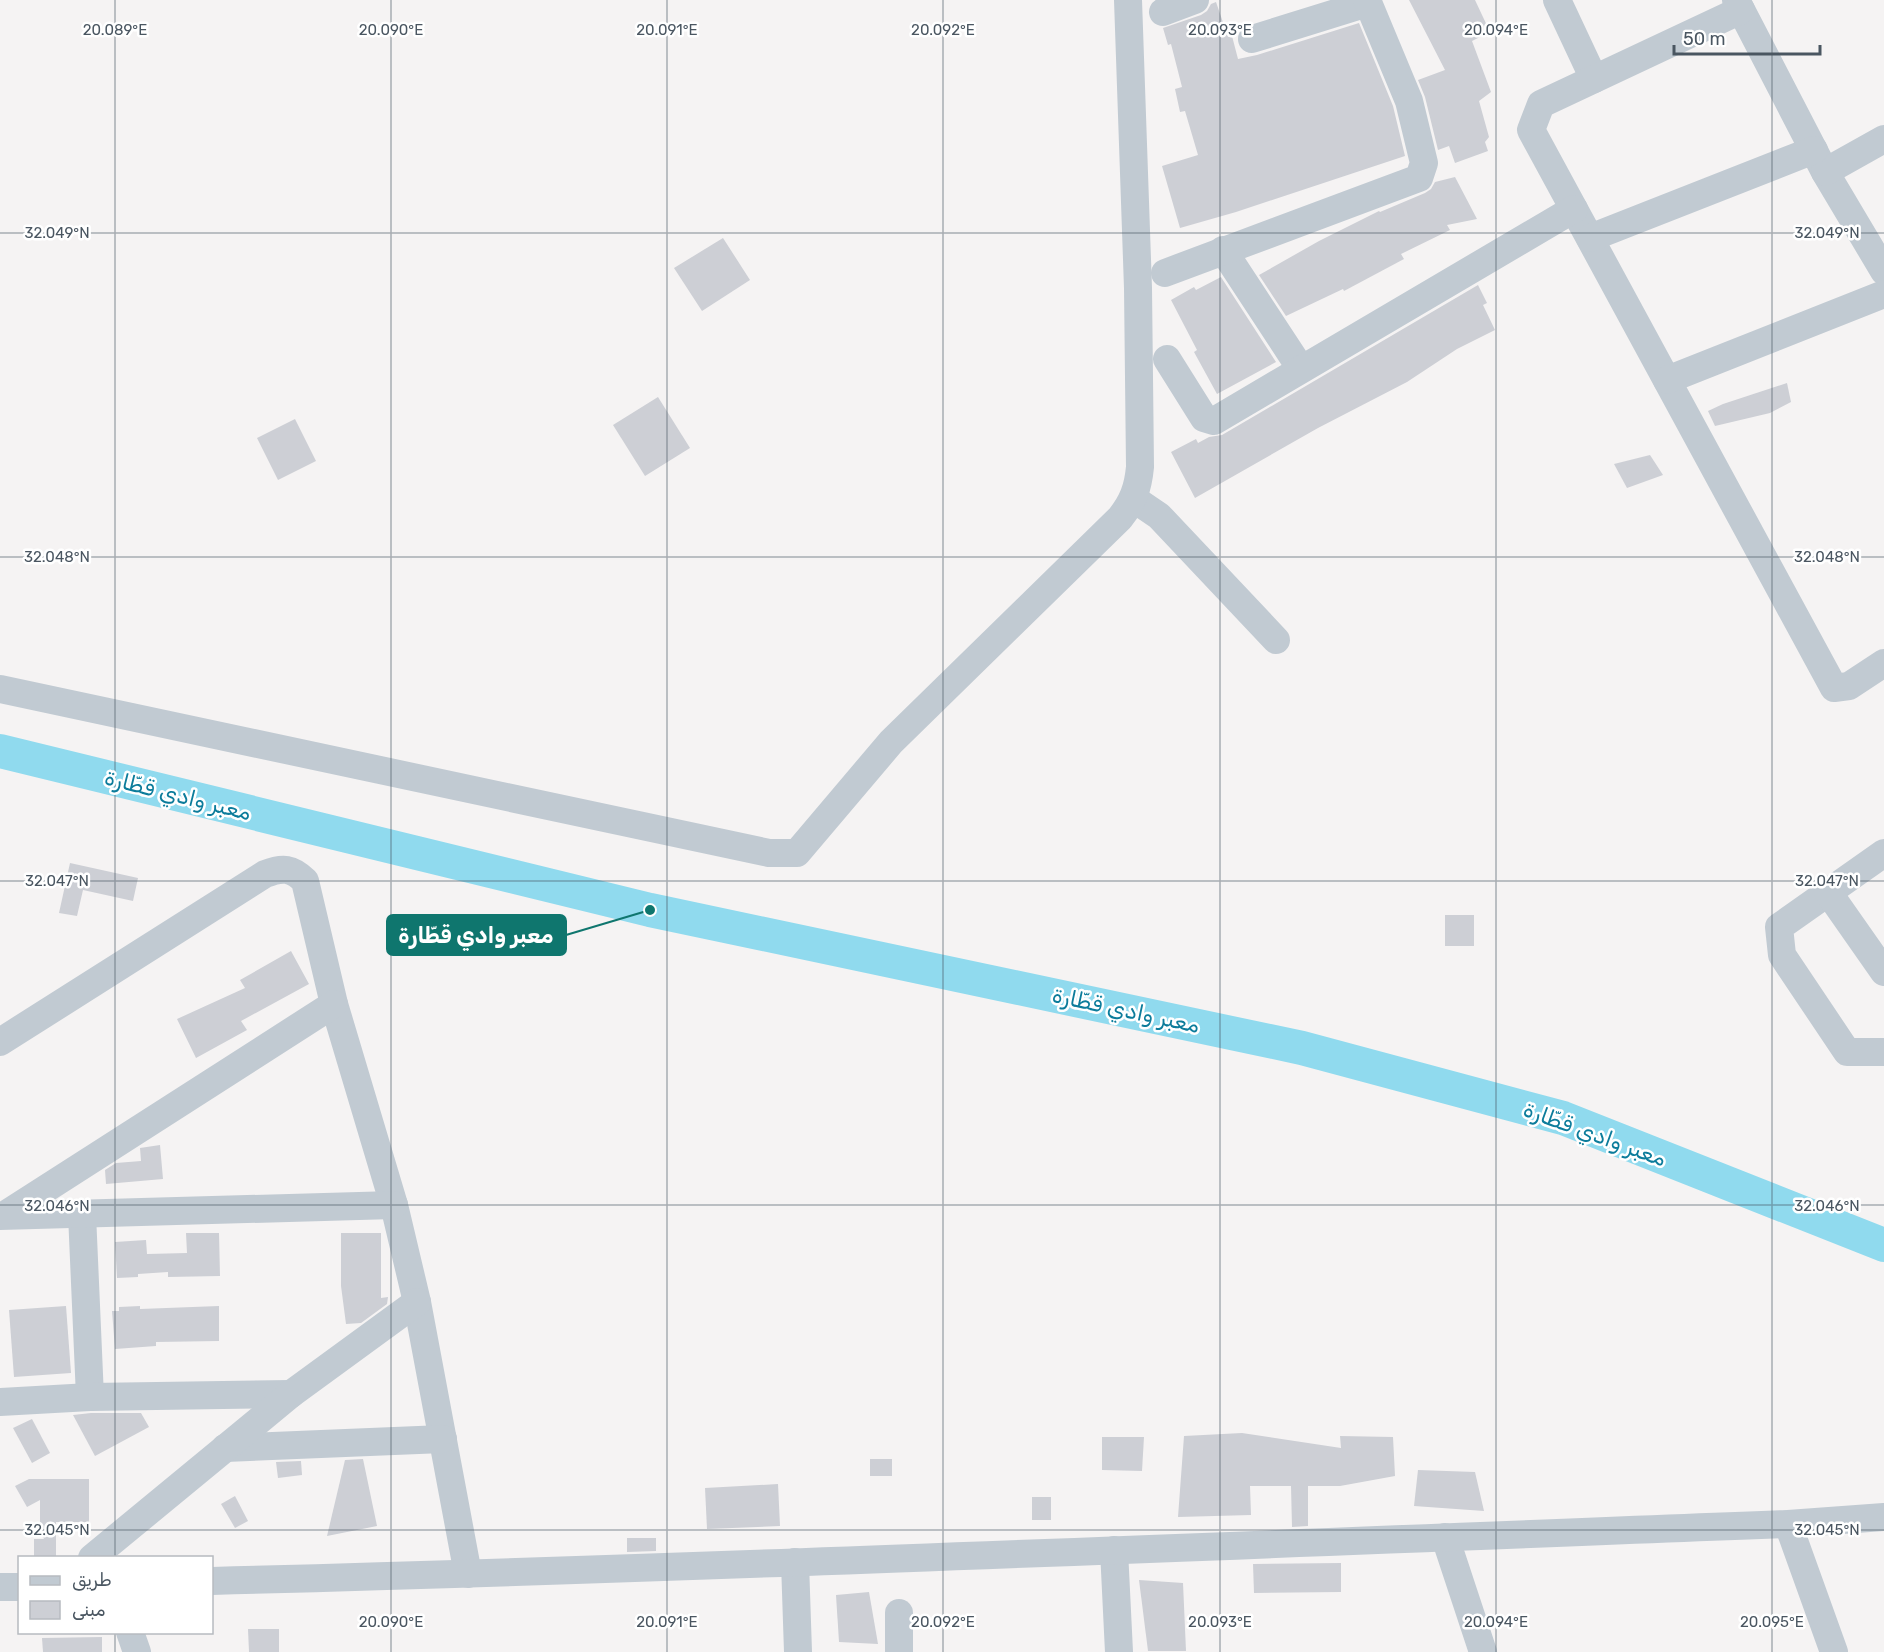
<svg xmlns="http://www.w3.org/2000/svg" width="1884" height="1652" viewBox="0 0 1884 1652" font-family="Rubik,Cairo,sans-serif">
<rect width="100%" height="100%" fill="#f5f3f3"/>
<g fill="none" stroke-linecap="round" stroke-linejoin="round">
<polyline stroke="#90daee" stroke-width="34" points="0,751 650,910 1302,1048 1563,1118 1884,1245"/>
</g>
<g fill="#cdcfd5">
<polygon points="1409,0 1475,0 1490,32 1472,41 1491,92 1479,101 1489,137 1485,142 1488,151 1455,163 1449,146 1438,150 1425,97 1418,80 1445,70"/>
<polygon points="1216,2 1228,37 1232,36 1238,59 1257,55 1359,23 1393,106 1405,156 1236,212 1180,228 1162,166 1198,155 1185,111 1180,112 1175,89 1182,87 1171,44 1168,45 1163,28 1201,15 1207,11 1211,4"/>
<polygon points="1455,177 1477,219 1447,225 1450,230 1401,254 1404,259 1344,291 1343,289 1286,316 1259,275 1319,241 1379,211 1380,212 1425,193 1431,189 1435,182"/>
<polygon points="723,238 750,280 702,311 674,268"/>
<polygon points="1221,277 1276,362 1217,394 1194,352 1197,350 1171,300 1194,287 1196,290"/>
<polygon points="1478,285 1487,303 1483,305 1495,330 1457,349 1407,382 1318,428 1195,498 1171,452 1196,439 1198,443 1209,437 1222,435"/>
<polygon points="1787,383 1791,402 1770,413 1715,426 1708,411 1723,404"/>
<polygon points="658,397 690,448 645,476 613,425"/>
<polygon points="295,419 316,461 278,480 257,438"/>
<polygon points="1650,455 1663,475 1627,488 1614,464"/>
<polygon points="70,863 138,878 133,901 83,890 77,916 59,913"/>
<rect x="1445" y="915" width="29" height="31"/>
<polygon points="291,951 309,984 241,1021 247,1030 196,1058 177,1019 245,988 240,980"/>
<polygon points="160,1145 163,1179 106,1184 105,1170 116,1163 141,1161 140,1148"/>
<polygon points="186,1233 219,1233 220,1276 168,1277 168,1272 138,1274 138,1277 117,1278 115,1242 146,1240 147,1254 187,1253"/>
<polygon points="341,1233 381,1233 381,1298 388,1297 387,1304 361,1323 346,1324 341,1286"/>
<polygon points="66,1306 71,1373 14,1377 9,1310"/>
<polygon points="140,1306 140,1309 219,1306 219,1341 156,1342 156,1346 115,1349 112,1311 119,1311 119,1307"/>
<polygon points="91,1413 141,1413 149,1427 95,1456 73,1415"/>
<polygon points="32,1419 50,1453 32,1463 13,1428"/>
<polygon points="1242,1433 1341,1448 1340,1436 1393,1437 1395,1476 1340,1486 1308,1486 1308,1526 1292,1527 1291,1486 1250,1486 1251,1515 1178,1517 1184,1436"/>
<polygon points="1102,1437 1144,1437 1142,1471 1102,1470"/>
<polygon points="363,1459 377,1526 327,1536 345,1460"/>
<rect x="870" y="1459" width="22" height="17"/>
<polygon points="301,1461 302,1475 278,1478 276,1462"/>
<polygon points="1418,1470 1475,1472 1484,1511 1414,1506"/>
<polygon points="29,1479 89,1479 89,1522 56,1522 56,1557 34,1557 34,1539 44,1539 40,1531 40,1500 27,1507 15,1486"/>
<polygon points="778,1484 780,1526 707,1529 705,1488"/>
<polygon points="235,1496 248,1521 235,1528 221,1504"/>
<rect x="1032" y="1497" width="19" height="23"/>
<polygon points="627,1538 656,1538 656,1551 627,1552"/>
<polygon points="1341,1563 1341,1592 1254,1593 1253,1564"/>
<polygon points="1139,1580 1183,1583 1186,1651 1148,1651"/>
<polygon points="869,1592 878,1644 839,1642 836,1595"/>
<polygon points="248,1629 279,1629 279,1652 249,1652"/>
<polygon points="102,1637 102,1652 43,1652 42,1638"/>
</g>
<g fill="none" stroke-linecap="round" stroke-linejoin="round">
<g stroke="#c1cad2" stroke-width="28">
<polyline points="1557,0 1594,79"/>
<polyline points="1736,0 1825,172 1884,271"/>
<polyline points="1741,10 1541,104 1531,130 1834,688 1849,686 1884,663"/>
<polyline points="1163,12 1195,0"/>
<polyline points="1252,39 1368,3"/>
<polyline points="1825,172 1884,139"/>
<polyline points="1590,238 1814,150"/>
<polyline points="1223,250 1301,369"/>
<polyline points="1165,273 1419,178 1424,163 1409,101 1367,0"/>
<polyline points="1167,359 1204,418 1214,421 1574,209"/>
<polyline points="1667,380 1884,294"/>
<polyline points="1134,499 1159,516 1276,640"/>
<path d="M 0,689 L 769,853 L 797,853 L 891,742 L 1120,518 C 1133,502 1138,488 1140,467 L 1138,288 L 1128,0"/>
<polyline points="1884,853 1779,927 1782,955 1847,1052 1884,1052"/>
<polyline points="1828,892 1884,972"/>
<path d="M 0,1042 L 265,874 C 283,867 292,868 305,881 L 334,1004 L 394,1205 L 417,1302 L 468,1574"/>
<polyline points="82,1214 90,1397"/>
<polyline points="5,1215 334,1004"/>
<polyline points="0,1216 394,1205"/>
<polyline points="0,1402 90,1397 291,1394"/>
<polyline points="225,1448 443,1439"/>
<polyline points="1788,1524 1834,1652"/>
<polyline points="1445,1537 1483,1652"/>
<polyline points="1114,1550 1119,1652"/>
<polyline points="92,1558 291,1394 417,1302"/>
<polyline points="795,1562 798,1652"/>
<path d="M 212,1581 C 737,1567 1262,1544 1788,1524 L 1884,1517"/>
<polyline points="0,1587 20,1587"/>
<polyline points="899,1613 899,1652"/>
<polyline points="130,1632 137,1652"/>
</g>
</g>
<path fill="none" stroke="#4a5661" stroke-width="1.5" stroke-opacity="0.45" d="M 115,0 L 115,1558M 391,0 L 391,1652M 667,0 L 667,1652M 943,0 L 943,1652M 1220,0 L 1220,1652M 1496,0 L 1496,1652M 1772,0 L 1772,1652M 0,233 L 1884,233M 0,557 L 1884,557M 0,881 L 1884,881M 0,1205 L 1884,1205M 0,1530 L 1884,1530M 115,1632 L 115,1652"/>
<g text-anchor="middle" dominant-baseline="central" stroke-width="5" stroke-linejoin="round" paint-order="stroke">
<g font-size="22" font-style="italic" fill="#0c7c9b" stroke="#fff">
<text transform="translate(178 795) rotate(14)">معبر وادي قطّارة</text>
<text transform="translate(1126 1010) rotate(12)">معبر وادي قطّارة</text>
<text transform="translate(1595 1134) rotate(20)">معبر وادي قطّارة</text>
</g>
</g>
<g font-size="15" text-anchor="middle" fill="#4a5661" stroke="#fff" stroke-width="5" stroke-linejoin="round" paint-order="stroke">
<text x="115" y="35">20.089°E</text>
<text x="391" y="35">20.090°E</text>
<text x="667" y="35">20.091°E</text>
<text x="943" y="35">20.092°E</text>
<text x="1220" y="35">20.093°E</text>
<text x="1496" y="35">20.094°E</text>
<text x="57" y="238">32.049°N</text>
<text x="1827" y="238">32.049°N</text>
<text x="57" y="562">32.048°N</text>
<text x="1827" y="562">32.048°N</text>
<text x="57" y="886">32.047°N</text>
<text x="1827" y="886">32.047°N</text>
<text x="57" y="1211">32.046°N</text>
<text x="1827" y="1211">32.046°N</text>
<text x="57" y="1535">32.045°N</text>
<text x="1827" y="1535">32.045°N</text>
<text x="391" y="1627">20.090°E</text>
<text x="667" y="1627">20.091°E</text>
<text x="943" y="1627">20.092°E</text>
<text x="1220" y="1627">20.093°E</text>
<text x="1496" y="1627">20.094°E</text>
<text x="1772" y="1627">20.095°E</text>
</g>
<path fill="none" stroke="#0f766e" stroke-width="2" d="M650 910L566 935"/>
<circle fill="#0f766e" stroke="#fff" stroke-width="2" cx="650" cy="910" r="6"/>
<rect fill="#0f766e" stroke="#0f766e" stroke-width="2" x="387" y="915" width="179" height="40" rx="6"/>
<g font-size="22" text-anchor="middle" font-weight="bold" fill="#fff">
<text x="476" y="943">معبر وادي قطّارة</text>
</g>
<rect x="18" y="1556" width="195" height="78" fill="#ffffff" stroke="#b7bbc0" stroke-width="1.5"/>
<rect x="30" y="1576" width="30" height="9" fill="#c1cad2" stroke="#b7bbc0" stroke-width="1.5"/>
<text x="72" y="1586" font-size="18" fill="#4a5661">طريق</text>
<rect x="30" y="1601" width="30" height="18" fill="#cdcfd5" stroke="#b7bbc0" stroke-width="1.5"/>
<text x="72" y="1616" font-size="18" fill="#4a5661">مبنى</text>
<path d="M1674 45v9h146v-9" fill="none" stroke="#4a5661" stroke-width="3"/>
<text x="1683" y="45" font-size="18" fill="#4a5661" stroke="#ffffff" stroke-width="4.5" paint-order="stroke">50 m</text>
</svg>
